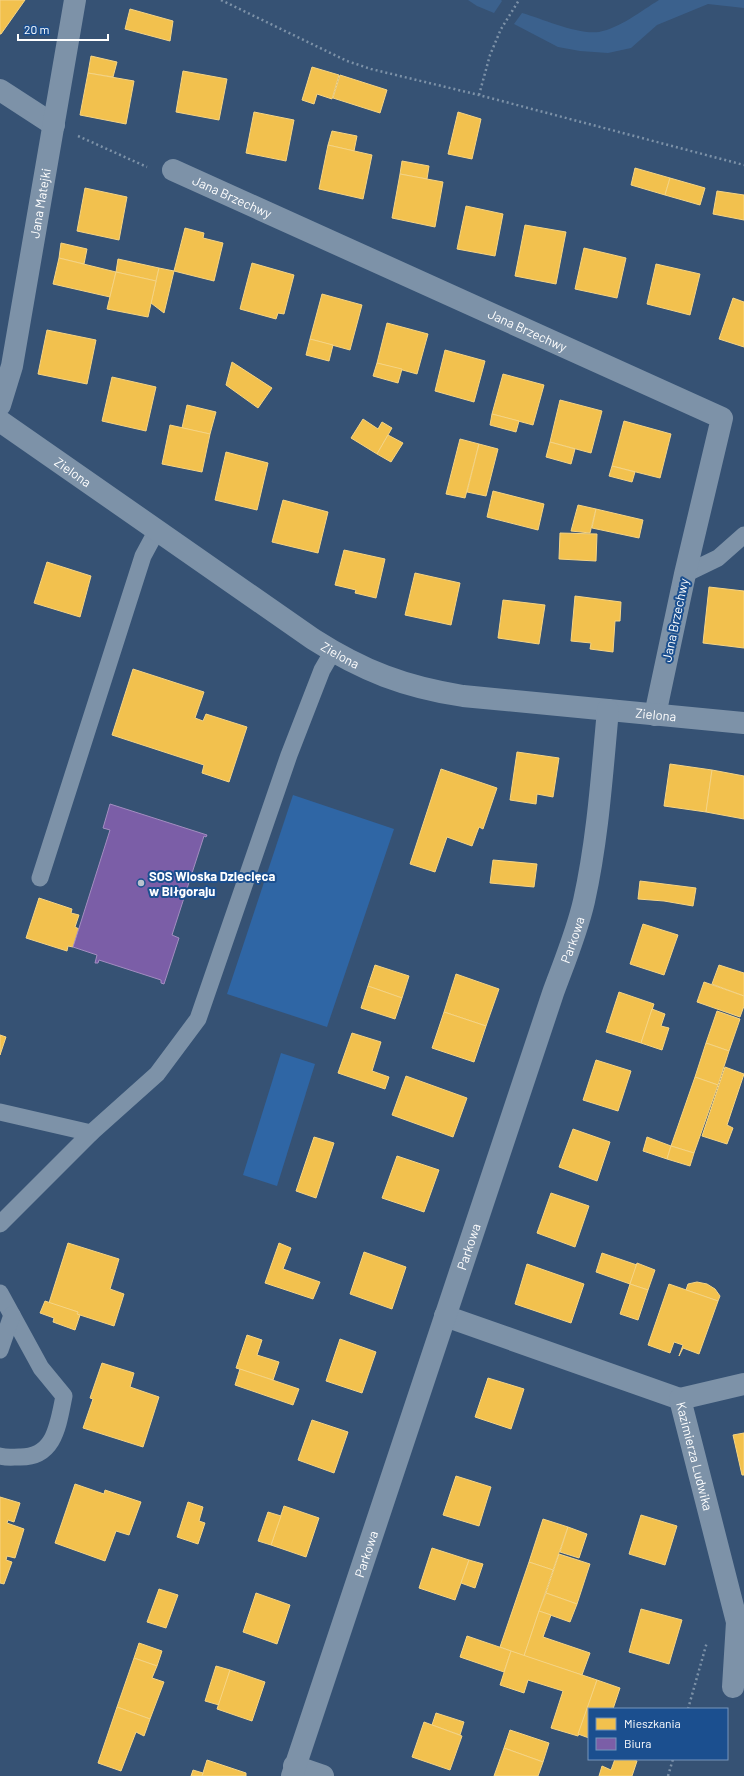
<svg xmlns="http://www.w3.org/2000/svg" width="744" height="1776" viewBox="0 0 744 1776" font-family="Barlow,sans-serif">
<rect width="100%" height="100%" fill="#365274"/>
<g fill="#2f66a5">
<polygon points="293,795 394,829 327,1027 227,994"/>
<polygon points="281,1053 315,1064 277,1186 243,1175"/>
</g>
<g fill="#3b618d">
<polygon points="468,0 501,0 502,1 494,13 477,6"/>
<path d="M 659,0 L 744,0 L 744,8 L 708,4 L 657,25 L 631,48 L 608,53 L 580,51 L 558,47 L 514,24 L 522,13 C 543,19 578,35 599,32 C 620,28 641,11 659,0 Z"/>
</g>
<g fill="#f2c14e" stroke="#f6d483">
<polygon points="0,0 25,0 1,34 0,34"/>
<polygon points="130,9 173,21 170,41 125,29"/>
<polygon points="91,56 117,62 113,77 88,73"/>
<polygon points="312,67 339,75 332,99 317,94 314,104 302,100"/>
<polygon points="183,71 227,79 219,120 176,112"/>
<polygon points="88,73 134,81 126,124 80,115"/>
<polygon points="340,75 387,90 380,113 333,98"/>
<polygon points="254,112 294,120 286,161 246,153"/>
<polygon points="458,112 481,119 472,159 448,154"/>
<polygon points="332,131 357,136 354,151 328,145"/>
<polygon points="328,145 372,155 363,199 319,189"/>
<polygon points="402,161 429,166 427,179 400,174"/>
<polygon points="635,168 670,178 665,195 631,185"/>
<polygon points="400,174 443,182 435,227 392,218"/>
<polygon points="670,178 705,188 700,205 665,195"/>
<polygon points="85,188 127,197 119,240 77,231"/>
<polygon points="717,191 744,195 744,220 713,214"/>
<polygon points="466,206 503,214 495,256 457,249"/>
<polygon points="525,225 566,232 556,284 515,276"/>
<polygon points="185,228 204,233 203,238 223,243 214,281 174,271"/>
<polygon points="61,243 87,249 84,264 59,258"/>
<polygon points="584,248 626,258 617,298 575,289"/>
<polygon points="59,258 116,272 110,297 53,284"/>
<polygon points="118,259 159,268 156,281 116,272"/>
<polygon points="252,263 294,275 284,314 278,313 276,319 240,309"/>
<polygon points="656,264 700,274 690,315 647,304"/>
<polygon points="159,268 174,271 164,313 151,303"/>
<polygon points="116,272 156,281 148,317 107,309"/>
<polygon points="322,294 362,305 350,350 310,339"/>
<polygon points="733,298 744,302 744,347 719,339"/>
<polygon points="387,323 428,334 417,374 377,363"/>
<polygon points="47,330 96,340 87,384 38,374"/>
<polygon points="310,339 333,345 329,361 306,355"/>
<polygon points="445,350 485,361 474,402 435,391"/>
<polygon points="232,362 272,388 258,408 226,385"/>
<polygon points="377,363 402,369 398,383 373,376"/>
<polygon points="503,374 544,385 533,425 492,414"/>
<polygon points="112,377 156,387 146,431 102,421"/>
<polygon points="560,400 602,411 591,453 550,442"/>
<polygon points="187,405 216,412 210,434 182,428"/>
<polygon points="492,414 519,421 516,432 490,425"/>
<polygon points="363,419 378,429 382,422 392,428 377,454 351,438"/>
<polygon points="624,421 671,434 660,478 612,466"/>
<polygon points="170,425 210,434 202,472 162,464"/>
<polygon points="388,435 403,443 391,462 377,454"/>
<polygon points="460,439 479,444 465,498 446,494"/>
<polygon points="550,442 575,449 571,464 546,457"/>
<polygon points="479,444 498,449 486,496 467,492"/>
<polygon points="226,452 268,463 257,510 215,500"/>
<polygon points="612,466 635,472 632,482 609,476"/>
<polygon points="493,491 544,504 538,530 487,517"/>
<polygon points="283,500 328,512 318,553 272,542"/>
<polygon points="578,505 596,509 590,533 571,531"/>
<polygon points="596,509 643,520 639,538 592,528"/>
<polygon points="560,533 597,534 596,561 559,559"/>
<polygon points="344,550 385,559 376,598 355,593 356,590 335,585"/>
<polygon points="47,562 91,576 80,617 34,603"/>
<polygon points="415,573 460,583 451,625 405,615"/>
<polygon points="709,587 744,591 744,648 703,643"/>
<polygon points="575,596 621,602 620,621 615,621 613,652 590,649 591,643 571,641"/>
<polygon points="503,600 545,605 539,644 498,638"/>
<polygon points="133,669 204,692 195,718 203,721 206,714 247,727 229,782 202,773 204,765 112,735"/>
<polygon points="517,752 559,758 553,797 537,794 536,804 510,800"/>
<polygon points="670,764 712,770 706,812 664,806"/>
<polygon points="441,769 497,788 483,829 479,827 472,846 447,837 435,872 410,864"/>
<polygon points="712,770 744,776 744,819 706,812"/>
<polygon points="493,860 537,864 534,887 490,883"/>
<polygon points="640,881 696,888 693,906 664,901 638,899"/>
<polygon points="39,898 72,909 71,913 79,915 75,927 79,929 73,947 68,946 67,951 26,938"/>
<polygon points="643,924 678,935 664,975 630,964"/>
<polygon points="375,965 409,976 402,998 368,986"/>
<polygon points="719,965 744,973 744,996 712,984"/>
<polygon points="456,974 499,989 486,1026 444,1012"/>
<polygon points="704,982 744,996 744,1006 740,1017 697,1002"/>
<polygon points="368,986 402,998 395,1019 361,1008"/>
<polygon points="619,992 654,1004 641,1043 606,1032"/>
<polygon points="652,1009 665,1014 661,1026 669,1028 662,1050 641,1043"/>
<polygon points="717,1011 740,1019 729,1051 706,1043"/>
<polygon points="444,1012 486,1026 474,1062 432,1048"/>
<polygon points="352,1033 381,1042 372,1071 389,1077 385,1089 338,1073"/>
<polygon points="0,1035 6,1037 0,1055"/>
<polygon points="706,1043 729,1051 718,1085 695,1077"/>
<polygon points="596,1060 631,1071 618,1111 583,1100"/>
<polygon points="725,1067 744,1074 727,1125 733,1128 727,1144 702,1136"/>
<polygon points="406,1076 467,1098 453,1137 392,1115"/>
<polygon points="695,1077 718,1085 694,1153 671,1146"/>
<polygon points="573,1129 610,1142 597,1181 559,1167"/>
<polygon points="314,1137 334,1143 316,1198 296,1191"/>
<polygon points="647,1137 671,1146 667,1159 643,1151"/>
<polygon points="671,1146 694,1153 690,1166 667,1159"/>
<polygon points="397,1156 439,1170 424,1212 382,1198"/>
<polygon points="551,1193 589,1206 575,1247 537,1233"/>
<polygon points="68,1243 119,1259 110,1289 124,1294 114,1326 77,1314 78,1312 49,1303"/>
<polygon points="279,1243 291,1248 283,1269 320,1282 313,1299 265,1283"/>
<polygon points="364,1252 406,1267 392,1309 350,1294"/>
<polygon points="602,1253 637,1265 630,1284 596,1272"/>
<polygon points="637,1263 655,1270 648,1290 630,1284"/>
<polygon points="527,1264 584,1284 571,1323 515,1304"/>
<polygon points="697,1282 707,1284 715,1289 720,1296 718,1301 686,1290 688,1284"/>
<polygon points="630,1284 648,1290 638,1320 620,1314"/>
<polygon points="669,1284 718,1301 699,1354 683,1348 679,1356 683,1345 674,1342 670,1353 648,1345"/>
<polygon points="45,1301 78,1312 77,1314 80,1315 75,1330 53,1322 54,1318 40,1313"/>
<polygon points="247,1335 262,1340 257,1355 279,1362 273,1380 236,1368"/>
<polygon points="340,1339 376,1352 362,1393 326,1381"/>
<polygon points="102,1363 134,1373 130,1387 159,1397 143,1447 83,1428 93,1399 90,1398"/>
<polygon points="240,1369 299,1389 293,1405 235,1385"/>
<polygon points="488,1378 524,1389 511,1429 475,1417"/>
<polygon points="312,1420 348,1432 334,1473 298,1460"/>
<polygon points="744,1433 744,1475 742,1475 733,1435"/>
<polygon points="456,1476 491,1487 479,1526 443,1515"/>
<polygon points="75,1484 104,1494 105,1490 141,1502 129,1535 116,1531 105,1561 55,1543"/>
<polygon points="0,1497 20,1503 14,1522 8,1520 7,1523 24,1529 15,1558 7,1556 6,1560 12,1562 4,1584 0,1583"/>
<polygon points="188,1502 203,1507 199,1521 205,1523 198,1544 177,1537"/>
<polygon points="284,1506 319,1518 306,1557 271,1545"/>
<polygon points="268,1512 281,1516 271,1545 258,1541"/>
<polygon points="641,1515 677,1526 665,1565 629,1554"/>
<polygon points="543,1519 568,1527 553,1570 529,1562"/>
<polygon points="568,1527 587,1534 579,1558 560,1552"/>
<polygon points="432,1548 469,1560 455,1600 419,1588"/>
<polygon points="559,1554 590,1564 577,1604 546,1593"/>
<polygon points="469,1560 483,1564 475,1588 461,1583"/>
<polygon points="529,1562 553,1570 524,1656 500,1647"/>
<polygon points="159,1589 178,1595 166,1628 147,1622"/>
<polygon points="256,1593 290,1605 277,1644 243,1632"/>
<polygon points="546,1593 577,1604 570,1622 539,1611"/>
<polygon points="641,1609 682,1620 669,1664 629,1652"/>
<polygon points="539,1611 551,1615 543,1637 590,1653 582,1675 524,1656"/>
<polygon points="467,1636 511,1651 504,1672 460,1657"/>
<polygon points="139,1643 162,1651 157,1666 134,1658"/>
<polygon points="511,1651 597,1680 578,1736 551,1728 563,1691 528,1680 524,1693 500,1685"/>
<polygon points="134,1658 157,1666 152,1678 164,1682 150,1719 117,1707"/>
<polygon points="216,1666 230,1670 219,1705 205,1701"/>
<polygon points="230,1670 265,1682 252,1721 217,1709"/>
<polygon points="597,1680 620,1688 613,1709 589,1709 589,1738 578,1734"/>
<polygon points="117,1707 150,1719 144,1736 136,1732 121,1771 98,1763"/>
<polygon points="436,1713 464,1722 460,1735 432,1725"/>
<polygon points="424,1722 462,1736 450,1770 412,1757"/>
<polygon points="510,1730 549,1743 543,1762 504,1748"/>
<polygon points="504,1748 543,1762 538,1776 494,1776"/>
<polygon points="615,1759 632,1759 637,1761 632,1776 599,1776 602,1766 611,1770"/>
<polygon points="207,1760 246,1773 246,1776 202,1776"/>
<polygon points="193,1770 203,1773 202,1776 191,1776"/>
</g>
<polygon fill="#7b5ea7" stroke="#a38ec1" points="110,804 207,835 206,837 204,836 172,935 179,938 164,984 161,983 161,980 99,960 98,963 95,963 97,955 73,947 110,830 103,828"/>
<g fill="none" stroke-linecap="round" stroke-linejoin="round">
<g stroke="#7d92a8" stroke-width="2.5" stroke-dasharray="2 3" stroke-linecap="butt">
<polyline points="221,0 347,61 371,69 479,95 744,165"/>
<polyline points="479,95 490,55 501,29 519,0"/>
<polyline points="78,136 147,167"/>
<polyline points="688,1709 707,1642"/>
<polyline points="668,1776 673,1759"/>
</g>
<g stroke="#7d92a8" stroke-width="17">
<polyline points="685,574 718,558 744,535"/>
<polyline points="40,878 143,556 157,530"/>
<polyline points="0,1112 91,1133"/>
<polyline points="0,1224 91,1133 157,1074 198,1019 289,755 322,670 333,651"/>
<path d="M 0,1293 L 41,1368 L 64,1396 C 58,1425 55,1458 19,1457 C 13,1457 6,1458 0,1456"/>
<polyline points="0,1350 12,1315"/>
</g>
<g stroke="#7d92a8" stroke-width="22">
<polyline points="0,90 54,125"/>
<path id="s1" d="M 173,170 L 722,418 L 685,574 L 655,715"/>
<path id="s2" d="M 0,405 L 12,366 L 75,0"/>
<path id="s3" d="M 0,421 L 313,639 C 363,671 405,687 463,696 L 744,723"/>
<polyline points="445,1316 680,1399"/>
<path id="s4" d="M 680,1399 L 737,1622 L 733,1687"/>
<polyline points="680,1399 744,1384"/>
<polyline points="294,1766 323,1776"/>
<path id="s5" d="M 292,1776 L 553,993 C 564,963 577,932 584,901 C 598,838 602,773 608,710"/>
</g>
</g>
<circle fill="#b9c2ce" stroke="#1b4f8f" stroke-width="1.5" cx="141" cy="883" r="4"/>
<g text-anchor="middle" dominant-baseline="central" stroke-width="4" stroke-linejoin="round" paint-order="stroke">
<g font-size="13" fill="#fff" stroke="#1b4f8f">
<text stroke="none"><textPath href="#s1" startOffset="65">Jana Brzechwy</textPath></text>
<text stroke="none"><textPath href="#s2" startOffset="206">Jana Matejki</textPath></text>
<text stroke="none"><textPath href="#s1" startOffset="389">Jana Brzechwy</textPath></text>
<text stroke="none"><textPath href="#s3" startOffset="89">Zielona</textPath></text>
<text transform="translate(675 620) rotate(-78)">Jana Brzechwy</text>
<text stroke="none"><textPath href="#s3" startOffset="413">Zielona</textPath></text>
<text stroke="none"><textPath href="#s3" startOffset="737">Zielona</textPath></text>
<text stroke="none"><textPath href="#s5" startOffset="882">Parkowa</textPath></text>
<text stroke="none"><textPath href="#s5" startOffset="558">Parkowa</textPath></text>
<text stroke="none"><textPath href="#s4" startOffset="59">Kazimierza Ludwika</textPath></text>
<text stroke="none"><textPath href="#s5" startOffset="234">Parkowa</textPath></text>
</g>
<g font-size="13" font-weight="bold" fill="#fff" stroke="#1b4f8f" text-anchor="start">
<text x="149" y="876">SOS Wioska Dziecięca<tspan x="149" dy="15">w Biłgoraju</tspan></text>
</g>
</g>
<rect x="588" y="1708" width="140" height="52" fill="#1b4f8f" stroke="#7695bc"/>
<rect x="596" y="1718" width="20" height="12" fill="#f2c14e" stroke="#7695bc"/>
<text x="624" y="1728" font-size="12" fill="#ffffff">Mieszkania</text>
<rect x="596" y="1738" width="20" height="12" fill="#7b5ea7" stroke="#7695bc"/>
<text x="624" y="1748" font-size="12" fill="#ffffff">Biura</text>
<path d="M18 34v6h90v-6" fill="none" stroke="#ffffff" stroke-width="2"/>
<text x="24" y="34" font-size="12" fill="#ffffff" stroke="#1b4f8f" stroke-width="3" paint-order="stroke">20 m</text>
</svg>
